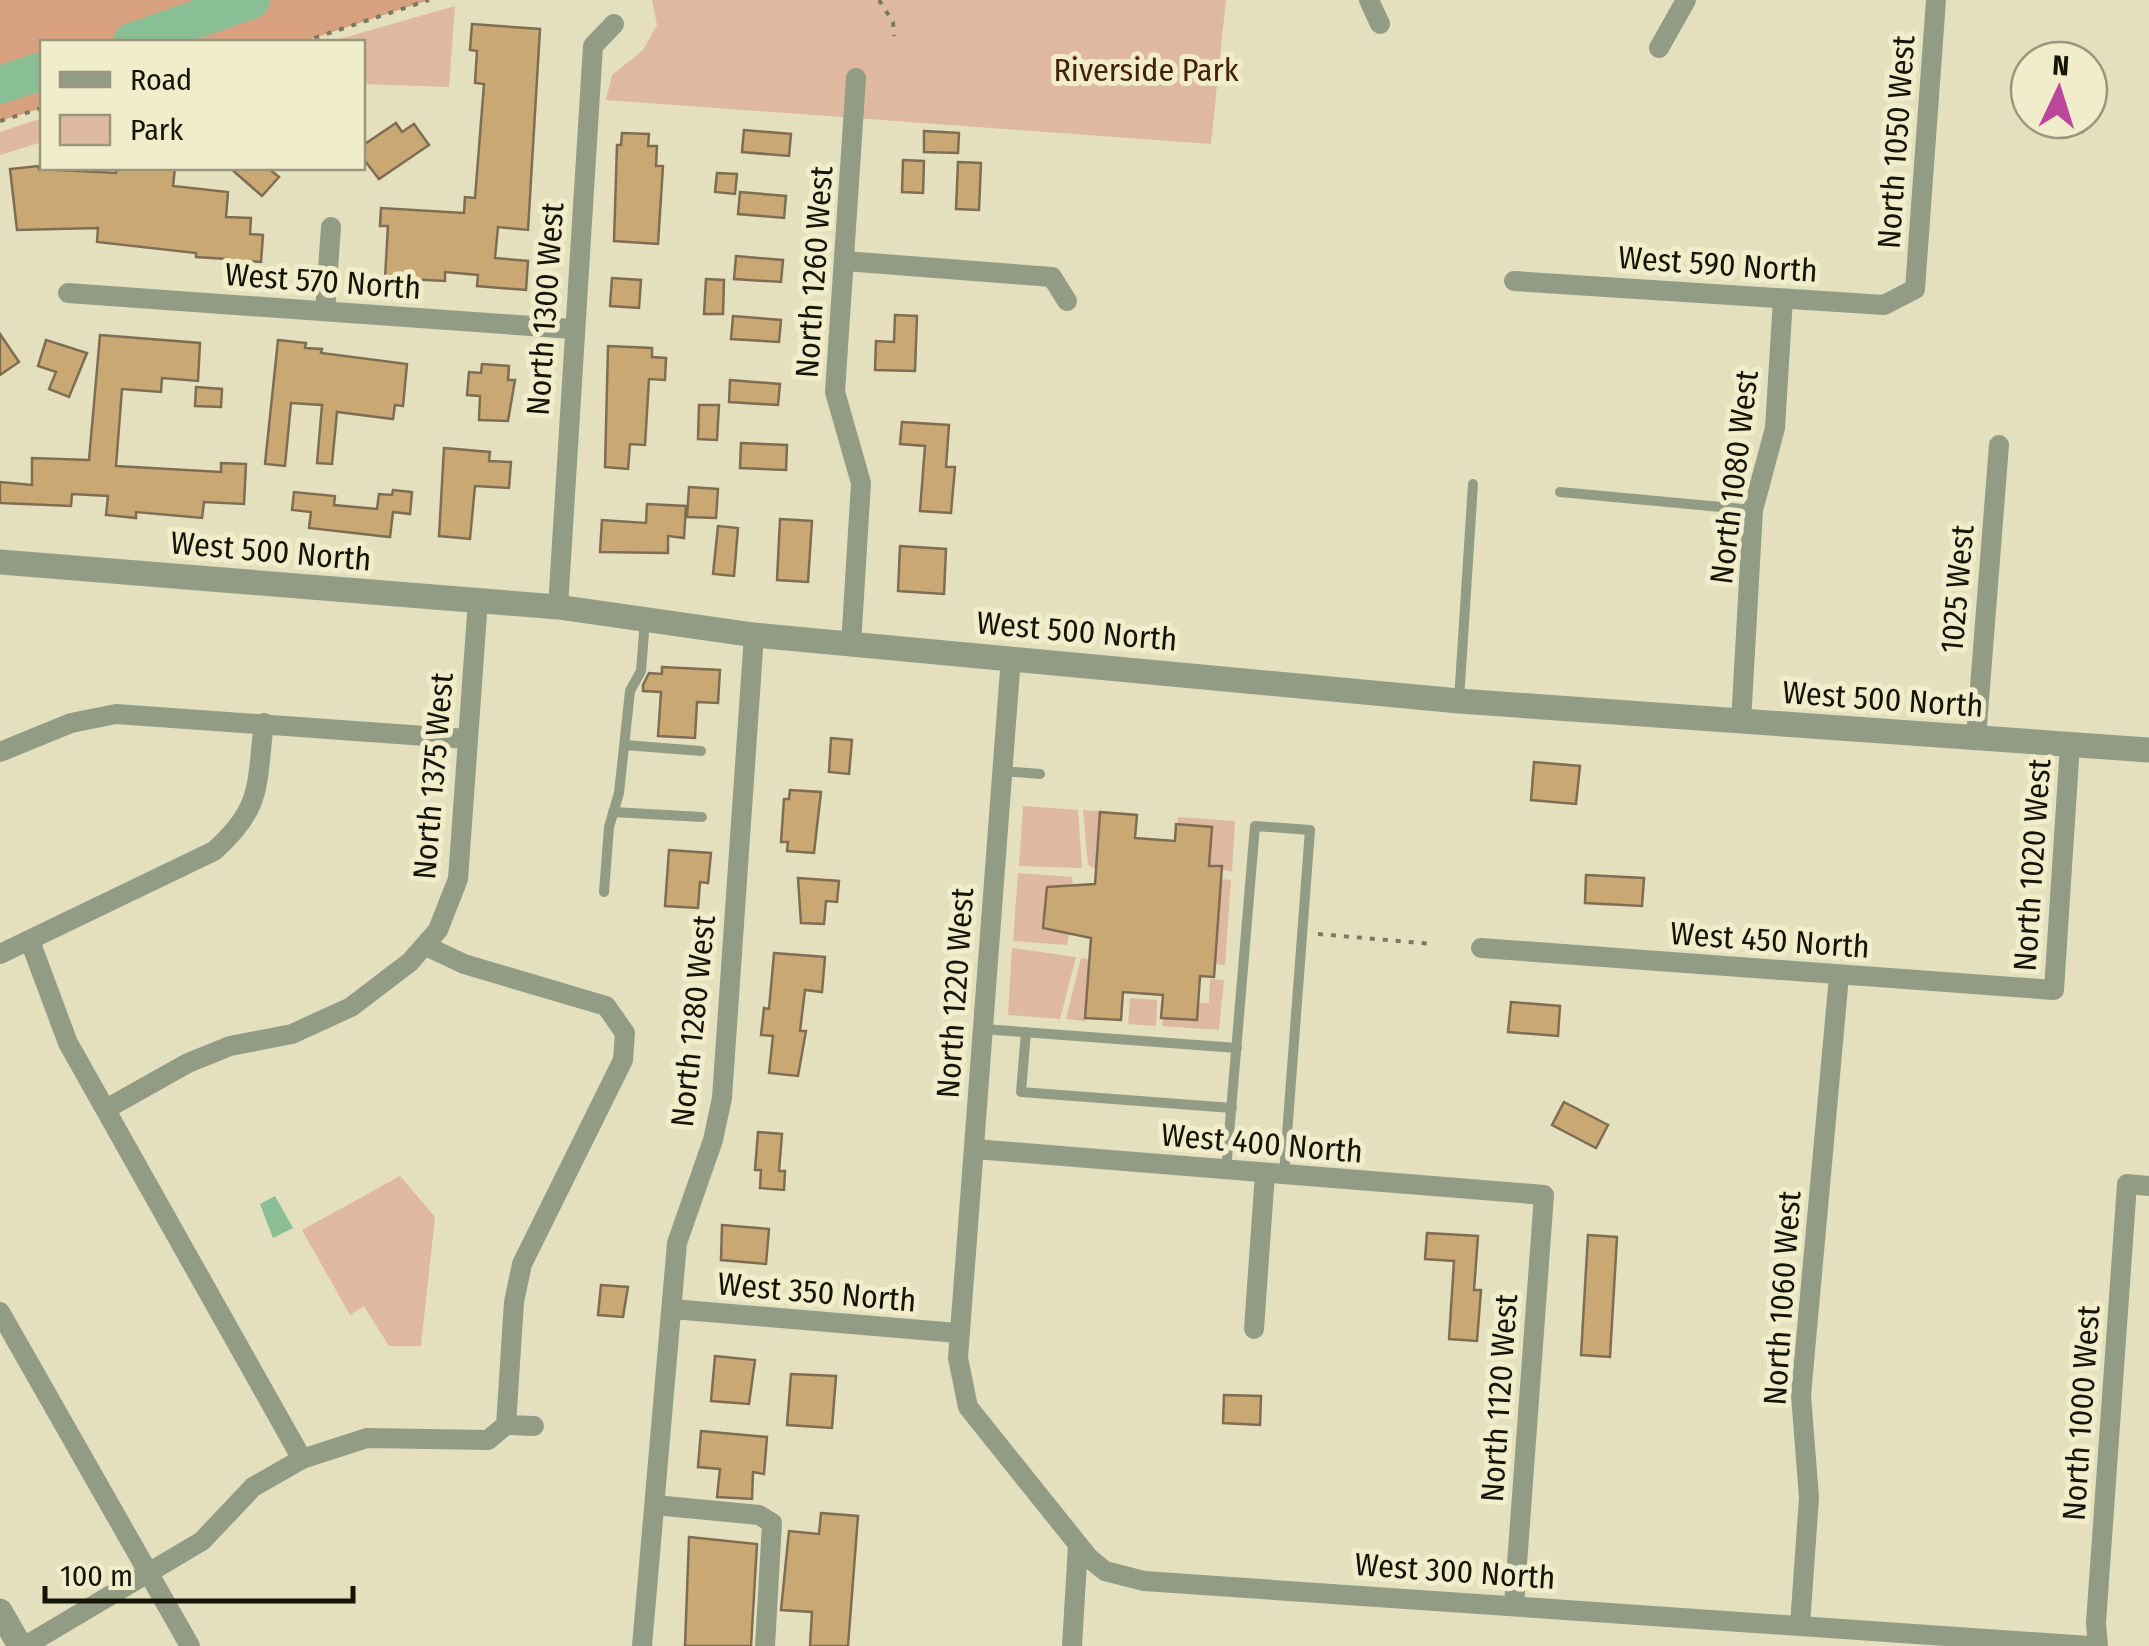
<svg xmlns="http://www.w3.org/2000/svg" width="2149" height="1646" viewBox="0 0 2149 1646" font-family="'Fira Sans Condensed',sans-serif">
<rect width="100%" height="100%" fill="#e4e0be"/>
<g fill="#dfb8a0">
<polygon points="652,0 1226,0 1211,144 606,100 612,75 643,50 657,25"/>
<polygon points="455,6 449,87 363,84 362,42 329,42"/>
<polygon points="42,118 42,142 0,155 0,132"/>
<polygon points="1023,806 1078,810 1082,868 1019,866"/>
<polygon points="1083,810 1100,811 1096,869 1088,865"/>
<polygon points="1178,817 1235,821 1232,872 1209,866 1212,827 1177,824"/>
<polygon points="1018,873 1072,877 1073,885 1047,887 1043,927 1069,934 1067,945 1013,941"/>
<polygon points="1221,879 1231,880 1225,965 1215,964"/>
<polygon points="1012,948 1076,957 1060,1019 1008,1015"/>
<polygon points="1081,958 1089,959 1085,1021 1066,1019"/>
<polygon points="1210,979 1224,980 1219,1030 1162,1026 1163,1018 1197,1020 1199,1003 1209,1003"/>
<polygon points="1130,998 1157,1000 1156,1026 1128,1024"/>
<polygon points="400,1176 435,1217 421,1346 389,1346 364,1306 350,1315 302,1230"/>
</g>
<polygon fill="#d7a17f" points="0,0 429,0 302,42 42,42 42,108 0,121"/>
<polygon fill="#8abe95" points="275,1196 293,1228 273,1238 260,1204"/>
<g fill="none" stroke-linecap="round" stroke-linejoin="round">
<g stroke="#8abe95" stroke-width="38">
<polyline points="132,42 251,0"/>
<polyline points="0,85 42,71"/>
</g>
</g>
<g fill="#caa873" stroke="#7f6d53" stroke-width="2.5">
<polygon points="472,24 540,29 528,230 498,227 495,258 528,261 526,290 477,286 478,275 445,272 445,281 385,278 388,226 380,226 381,208 464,213 465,197 475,198 484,84 475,83 477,51 470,50"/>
<polygon points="396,123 402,132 414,124 429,145 379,179 362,157 362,146"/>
<polygon points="744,130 791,134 789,156 742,152"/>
<polygon points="924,131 959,133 958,153 924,152"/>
<polygon points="622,133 649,134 648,146 657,146 656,166 663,166 658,244 614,241 617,145 621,145"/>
<polygon points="903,160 924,161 923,193 902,192"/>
<polygon points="958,162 981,163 979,210 956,209"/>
<polygon points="38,166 39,169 116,173 117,168 175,168 173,186 228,192 226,217 251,218 250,234 263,235 261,262 249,261 248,267 227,266 227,259 196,257 196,253 97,242 98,228 17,230 10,169"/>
<polygon points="230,168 268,168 279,177 262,196"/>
<polygon points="717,173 737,174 735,194 715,192"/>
<polygon points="740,192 786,196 784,218 738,214"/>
<polygon points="736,256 783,260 781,282 734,279"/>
<polygon points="612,278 641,280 639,308 610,306"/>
<polygon points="706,279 724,280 723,314 704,314"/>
<polygon points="895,315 917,316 915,371 875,370 876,341 894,342"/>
<polygon points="733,316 781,320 779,342 731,339"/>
<polygon points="0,334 19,362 0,375"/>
<polygon points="100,335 200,343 198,381 162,378 161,392 122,389 116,466 221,472 221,463 246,464 244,504 204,502 202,518 136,512 136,518 106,515 108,496 72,494 71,506 0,503 0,482 32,485 32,458 89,460"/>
<polygon points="46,340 87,353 69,397 49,389 56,372 38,366"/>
<polygon points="278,340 306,343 305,348 322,349 321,353 407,364 403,406 395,405 393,419 337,412 332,464 317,463 322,405 291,403 285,466 265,464"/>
<polygon points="608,346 652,348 652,357 666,358 665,380 649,379 645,445 630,444 628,469 605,467"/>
<polygon points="482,364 509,366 508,380 515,380 508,421 479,420 480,396 467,395 469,372 481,373"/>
<polygon points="730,380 780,384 778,405 729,402"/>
<polygon points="196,387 222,389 221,407 195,406"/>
<polygon points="699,405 719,405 717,440 698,439"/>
<polygon points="902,422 949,425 946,467 955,467 951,513 920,511 925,446 900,444"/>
<polygon points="741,443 787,445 786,470 740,468"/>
<polygon points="444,448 490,452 489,461 511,462 509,488 475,486 470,539 439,536"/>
<polygon points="689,487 718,489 716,518 687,517"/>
<polygon points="393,490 412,492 410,514 393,512 390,537 309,528 311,512 292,510 294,492 335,496 334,505 377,509 379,494 392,495"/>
<polygon points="647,504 686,506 684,538 668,536 668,553 600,552 602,520 646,523"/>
<polygon points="780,519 812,521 808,582 777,580"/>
<polygon points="718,526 738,528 734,576 713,574"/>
<polygon points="900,546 946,549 944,594 898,591"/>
<polygon points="662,667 720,670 718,703 697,702 695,738 658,736 661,692 643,691 643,685 649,673 662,674"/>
<polygon points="831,738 852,740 849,774 829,772"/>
<polygon points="1534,762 1580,766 1576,804 1531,800"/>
<polygon points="790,790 821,792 814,853 787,851 788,842 781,842 784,799 789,799"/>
<polygon points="1100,812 1137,815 1135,838 1175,841 1176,824 1212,827 1209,866 1222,866 1214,977 1200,976 1197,1020 1161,1018 1163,995 1123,992 1121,1020 1085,1018 1091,938 1043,928 1047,887 1095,884"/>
<polygon points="669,850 711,853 708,883 700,882 698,908 665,906"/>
<polygon points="1586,875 1644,878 1642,906 1585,903"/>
<polygon points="798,878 839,881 837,902 826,901 824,924 801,923"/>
<polygon points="774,953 825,957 822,992 805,990 800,1031 806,1031 798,1076 769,1073 773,1036 761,1035 764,1008 769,1009"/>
<polygon points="1511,1002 1560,1006 1558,1036 1508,1032"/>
<polygon points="1564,1102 1608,1125 1596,1148 1552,1125"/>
<polygon points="758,1132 782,1134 779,1171 785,1171 784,1190 760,1188 761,1170 755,1170"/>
<polygon points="722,1225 769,1229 766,1264 721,1260"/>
<polygon points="1427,1233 1478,1236 1474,1290 1481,1290 1477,1341 1449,1339 1454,1261 1425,1259"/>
<polygon points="1588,1235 1617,1237 1610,1357 1581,1355"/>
<polygon points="601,1285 628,1287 623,1317 598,1315"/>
<polygon points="715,1356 755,1360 749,1404 711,1401"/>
<polygon points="791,1374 836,1376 832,1428 787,1425"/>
<polygon points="1224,1395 1261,1396 1260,1425 1223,1423"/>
<polygon points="701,1431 767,1437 764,1474 753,1472 752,1499 717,1497 720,1469 698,1467"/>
<polygon points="821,1513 858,1516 848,1646 810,1646 812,1612 781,1610 789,1531 819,1534"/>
<polygon points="689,1537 757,1544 751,1646 685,1646"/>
</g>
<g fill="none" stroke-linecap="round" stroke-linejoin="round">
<g stroke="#7b7862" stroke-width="4" stroke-dasharray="5 8" stroke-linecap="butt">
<polyline points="879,0 893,22 894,36"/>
<polyline points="302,42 429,0"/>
<polyline points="0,121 42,108"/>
<polyline points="1318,934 1433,944"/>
</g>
<g stroke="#929c85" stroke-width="10">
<polyline points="1560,492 1753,510"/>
<polyline points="1459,700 1473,484"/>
<polyline points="625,745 701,751"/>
<polyline points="1002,771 1040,774"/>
<polyline points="613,812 702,817"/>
<polyline points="604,892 609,827 619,793 630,691 641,671 645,620"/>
<polyline points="983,1029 1237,1048"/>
<polyline points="1026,1032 1021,1092 1232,1108"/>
<polyline points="1226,1170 1255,826 1310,830 1284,1174"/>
</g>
<g stroke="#929c85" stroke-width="20">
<polyline points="1369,0 1380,24"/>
<polyline points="1659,48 1686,0"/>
<polyline points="845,261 1052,277 1067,301"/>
<polyline points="1514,281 1884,305 1915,289 1936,0"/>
<polyline points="68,293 573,329"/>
<polyline points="325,311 331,227"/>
<polyline points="558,607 593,46 614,24"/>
<polyline points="851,645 861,483 835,392 856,78"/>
<polyline points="1011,657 958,1358 968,1407 1089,1558 1105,1571 1144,1581 2090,1646"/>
<polyline points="1741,722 1753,510 1775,428 1783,299"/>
<polyline points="1976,738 1999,445"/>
<polyline points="0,752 71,723 116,714 467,739"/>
<polyline points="30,941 68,1043 302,1459"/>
<polyline points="1481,948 2054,990 2070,744"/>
<path d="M 0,954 L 214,851 C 264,807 256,783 264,723"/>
<polyline points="106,1109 188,1063 230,1046 292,1034 351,1007 410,962 438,930 458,879 478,600"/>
<polyline points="975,1149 1544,1195 1514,1605"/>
<polyline points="672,1309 957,1333"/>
<polyline points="0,1312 190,1646"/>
<polyline points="1254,1329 1265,1173"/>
<polyline points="506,1425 534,1426"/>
<polyline points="655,1505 759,1515 772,1523 765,1646"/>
<polyline points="1800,1625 1809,1498 1801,1395 1839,976"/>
<polyline points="25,1646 202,1541 253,1487 302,1459 367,1438 488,1440 506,1425 514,1302 522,1264 623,1060 625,1033 606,1006 464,964 426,946"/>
<polyline points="642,1646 677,1243 713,1140 722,1098 754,635"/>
<polyline points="1072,1646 1078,1545"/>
<polyline points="2098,1646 2096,1623 2127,1184 2149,1186"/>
</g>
<g stroke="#929c85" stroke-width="25">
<polyline points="0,562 558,607 754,635 1459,701 2149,750"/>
<polyline points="0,1611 20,1646"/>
</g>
</g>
<g text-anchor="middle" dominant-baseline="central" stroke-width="10" stroke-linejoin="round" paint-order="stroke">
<g font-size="32" fill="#452207" stroke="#f1edcb">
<text x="1146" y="70">Riverside Park</text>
</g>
<g font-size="32" fill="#151408" stroke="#f1edcb">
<text transform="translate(1896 142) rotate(-86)">North 1050 West</text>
<text transform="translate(1718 264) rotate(4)">West 590 North</text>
<text transform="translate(814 272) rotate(-86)">North 1260 West</text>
<text transform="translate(323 281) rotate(4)">West 570 North</text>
<text transform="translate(545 309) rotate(-86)">North 1300 West</text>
<text transform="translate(1734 477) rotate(-83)">North 1080 West</text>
<text transform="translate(271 551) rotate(5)">West 500 North</text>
<text transform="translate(1957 589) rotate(-85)">1025 West</text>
<text transform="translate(1077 631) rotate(5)">West 500 North</text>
<text transform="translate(1883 699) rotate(4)">West 500 North</text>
<text transform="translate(433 776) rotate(-85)">North 1375 West</text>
<text transform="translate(2032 865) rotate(-86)">North 1020 West</text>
<text transform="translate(1770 940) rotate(4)">West 450 North</text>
<text transform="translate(955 993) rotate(-86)">North 1220 West</text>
<text transform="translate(693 1021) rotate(-84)">North 1280 West</text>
<text transform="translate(1262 1143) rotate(5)">West 400 North</text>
<text transform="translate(817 1292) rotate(5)">West 350 North</text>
<text transform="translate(1782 1298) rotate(-86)">North 1060 West</text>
<text transform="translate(1499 1398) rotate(-86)">North 1120 West</text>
<text transform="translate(2081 1413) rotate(-86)">North 1000 West</text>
<text transform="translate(1455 1571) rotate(4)">West 300 North</text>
</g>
</g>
<rect x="40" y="40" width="325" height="130" fill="#f1edcb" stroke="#99967d" stroke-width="2.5"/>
<rect x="60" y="72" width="50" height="15" fill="#929c85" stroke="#99967d" stroke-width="2.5"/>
<text x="130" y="90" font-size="30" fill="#151408">Road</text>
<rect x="60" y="115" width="50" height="30" fill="#dfb8a0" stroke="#99967d" stroke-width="2.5"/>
<text x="130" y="140" font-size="30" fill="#151408">Park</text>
<g transform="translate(2059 90) rotate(4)"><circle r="48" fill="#f1edcb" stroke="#99967d" stroke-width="2.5"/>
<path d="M0-8L18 38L0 25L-18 38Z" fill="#bd469d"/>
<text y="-15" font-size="28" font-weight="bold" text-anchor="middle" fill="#151408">N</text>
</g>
<path d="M45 1586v15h308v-15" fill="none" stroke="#151408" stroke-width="5"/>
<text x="60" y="1586" font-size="30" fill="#151408" stroke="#f1edcb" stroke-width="8" paint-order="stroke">100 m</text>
</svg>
